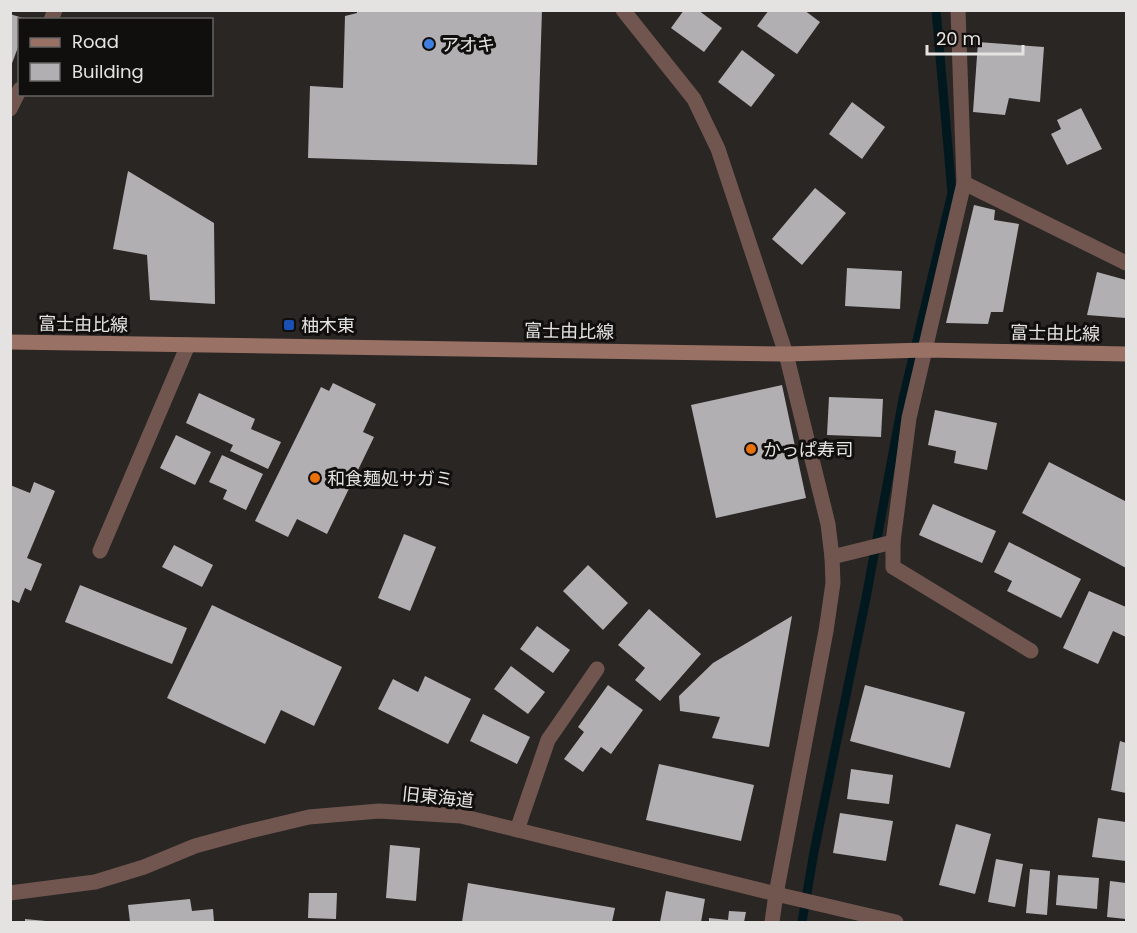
<svg xmlns="http://www.w3.org/2000/svg" width="1137" height="933" viewBox="0 0 1137 933" font-family="Poppins,'Noto Sans JP',sans-serif">
<rect width="100%" height="100%" fill="#292624"/>
<g fill="none" stroke-linecap="round" stroke-linejoin="round">
<polyline stroke="#02181f" stroke-width="9" points="802,922 814,852 866,598 903,399 952,193 936,10"/>
</g>
<g fill="#b2afb3">
<polygon points="357,10 542,10 537,165 308,158 310,86 343,88 345,16 357,13"/>
<polygon points="684,10 698,10 722,28 704,52 671,28"/>
<polygon points="769,10 804,10 820,22 797,54 757,26"/>
<polygon points="10,14 26,19 20,20 20,42 11,66"/>
<polygon points="978,42 1044,47 1040,102 1009,98 1005,115 973,112"/>
<polygon points="742,50 775,75 751,107 718,82"/>
<polygon points="852,102 885,127 862,159 829,134"/>
<polygon points="1081,108 1102,149 1067,165 1051,134 1061,129 1057,120"/>
<polygon points="128,171 214,223 215,304 150,300 147,255 113,249"/>
<polygon points="815,188 846,213 802,265 772,239"/>
<polygon points="974,205 995,210 994,220 1019,224 1003,312 991,312 988,324 946,323"/>
<polygon points="847,268 902,271 900,309 845,306"/>
<polygon points="1097,272 1126,280 1126,318 1087,315"/>
<polygon points="333,383 376,404 363,432 374,437 327,534 297,519 288,537 255,521 321,387 329,391"/>
<polygon points="782,385 806,498 716,518 691,405"/>
<polygon points="199,393 255,419 251,429 281,442 268,469 230,451 233,445 186,423"/>
<polygon points="829,397 883,399 881,437 827,435"/>
<polygon points="935,410 997,423 987,470 954,463 956,451 928,445"/>
<polygon points="176,435 211,452 195,485 160,468"/>
<polygon points="222,455 263,474 246,510 223,499 227,490 209,482"/>
<polygon points="1049,462 1125,501 1126,499 1126,568 1022,513"/>
<polygon points="34,482 55,491 27,558 42,564 31,591 25,588 19,603 10,599 10,485 30,493"/>
<polygon points="933,504 996,531 982,563 919,535"/>
<polygon points="404,534 436,547 410,611 378,598"/>
<polygon points="1009,542 1081,579 1061,618 1007,591 1012,581 994,572"/>
<polygon points="174,545 213,565 202,587 162,567"/>
<polygon points="588,565 628,603 603,630 563,591"/>
<polygon points="80,585 187,628 172,664 65,622"/>
<polygon points="1089,591 1126,607 1126,637 1113,631 1098,664 1063,648"/>
<polygon points="212,605 342,667 314,726 281,710 265,744 167,698"/>
<polygon points="649,609 701,654 660,701 635,680 645,668 618,645"/>
<polygon points="792,616 769,747 712,738 720,717 680,711 679,696 713,663"/>
<polygon points="537,626 570,650 553,673 520,649"/>
<polygon points="511,666 545,692 528,714 494,689"/>
<polygon points="425,676 471,699 448,744 378,709 393,679 418,692"/>
<polygon points="608,685 643,710 611,754 601,747 583,772 564,759 584,732 578,727"/>
<polygon points="865,685 965,712 950,768 850,741"/>
<polygon points="483,714 530,737 517,764 470,741"/>
<polygon points="1120,741 1126,743 1126,793 1111,790"/>
<polygon points="659,764 754,785 741,841 646,820"/>
<polygon points="851,769 893,775 889,804 847,799"/>
<polygon points="840,813 893,821 886,861 833,853"/>
<polygon points="1098,818 1126,822 1126,861 1092,857"/>
<polygon points="956,824 991,834 975,894 939,885"/>
<polygon points="390,845 420,848 416,901 386,898"/>
<polygon points="996,859 1023,864 1015,907 988,902"/>
<polygon points="1030,869 1050,871 1047,915 1026,913"/>
<polygon points="1058,875 1099,878 1097,909 1056,905"/>
<polygon points="1110,881 1126,883 1126,919 1107,917"/>
<polygon points="468,883 615,908 612,922 462,922"/>
<polygon points="666,891 705,899 701,922 660,922"/>
<polygon points="309,893 337,893 336,919 308,918"/>
<polygon points="190,899 192,911 213,909 214,922 130,922 128,905"/>
<polygon points="729,911 746,912 744,922 709,922 709,918 728,920"/>
<polygon points="25,919 46,921 46,922 25,922"/>
</g>
<g fill="none" stroke-linecap="round" stroke-linejoin="round">
<g stroke="#71564f" stroke-width="15">
<polyline points="958,10 964,183 909,418 893,542 893,567 1031,651"/>
<polyline points="964,183 1126,263"/>
<polyline points="832,557 893,542"/>
</g>
<g stroke="#71564f" stroke-width="15">
<polyline points="623,10 694,99 718,149 786,354 828,524 832,557 833,583 826,631 776,894 772,922"/>
<polyline points="51,20 55,10"/>
<polyline points="10,109 20,89"/>
<polyline points="100,551 188,345"/>
<polyline points="517,830 548,740 597,669"/>
<polyline points="10,893 95,882 144,867 195,846 246,832 309,817 379,811 461,816 776,894 896,922"/>
</g>
<polyline stroke="#9a7165" stroke-width="15" points="10,342 786,354 925,350 1126,354"/>
</g>
<circle fill="#3f7fe0" stroke="#110f0e" stroke-width="2" cx="429" cy="44" r="6"/>
<rect fill="#1a4fb4" stroke="#110f0e" stroke-width="2" x="283" y="319" width="12" height="12" rx="3"/>
<g fill="#e8710a" stroke="#110f0e" stroke-width="2">
<circle cx="751" cy="449" r="6"/>
<circle cx="315" cy="478" r="6"/>
</g>
<g text-anchor="middle" dominant-baseline="central" stroke-width="6" stroke-linejoin="round" paint-order="stroke">
<g font-size="18" fill="#e5e3e2" stroke="#110f0e" text-anchor="start">
<text x="441" y="44">アオキ</text>
<text x="301" y="325">柚木東</text>
<text x="763" y="449">かっぱ寿司</text>
<text x="327" y="478">和食麺処サガミ</text>
</g>
<g font-size="18" fill="#e5e3e2" stroke="#110f0e">
<text transform="translate(83 324) rotate(1)">富士由比線</text>
<text transform="translate(569 331) rotate(1)">富士由比線</text>
<text transform="translate(1055 333) rotate(1)">富士由比線</text>
<text transform="translate(438 797) rotate(6)">旧東海道</text>
</g>
</g>
<rect width="1137" height="933" fill="none" stroke="#e5e3e2" stroke-width="24"/>
<rect x="18" y="18" width="195" height="78" fill="#110f0e" stroke="#666463" stroke-width="1.5"/>
<rect x="30" y="38" width="30" height="9" fill="#9a7165" stroke="#666463" stroke-width="1.5"/>
<text x="72" y="48" font-size="18" fill="#e5e3e2">Road</text>
<rect x="30" y="63" width="30" height="18" fill="#b2afb3" stroke="#666463" stroke-width="1.5"/>
<text x="72" y="78" font-size="18" fill="#e5e3e2">Building</text>
<path d="M927 45v9h96v-9" fill="none" stroke="#e5e3e2" stroke-width="3"/>
<text x="936" y="45" font-size="18" fill="#e5e3e2" stroke="#110f0e" stroke-width="4.5" paint-order="stroke">20 m</text>
</svg>
